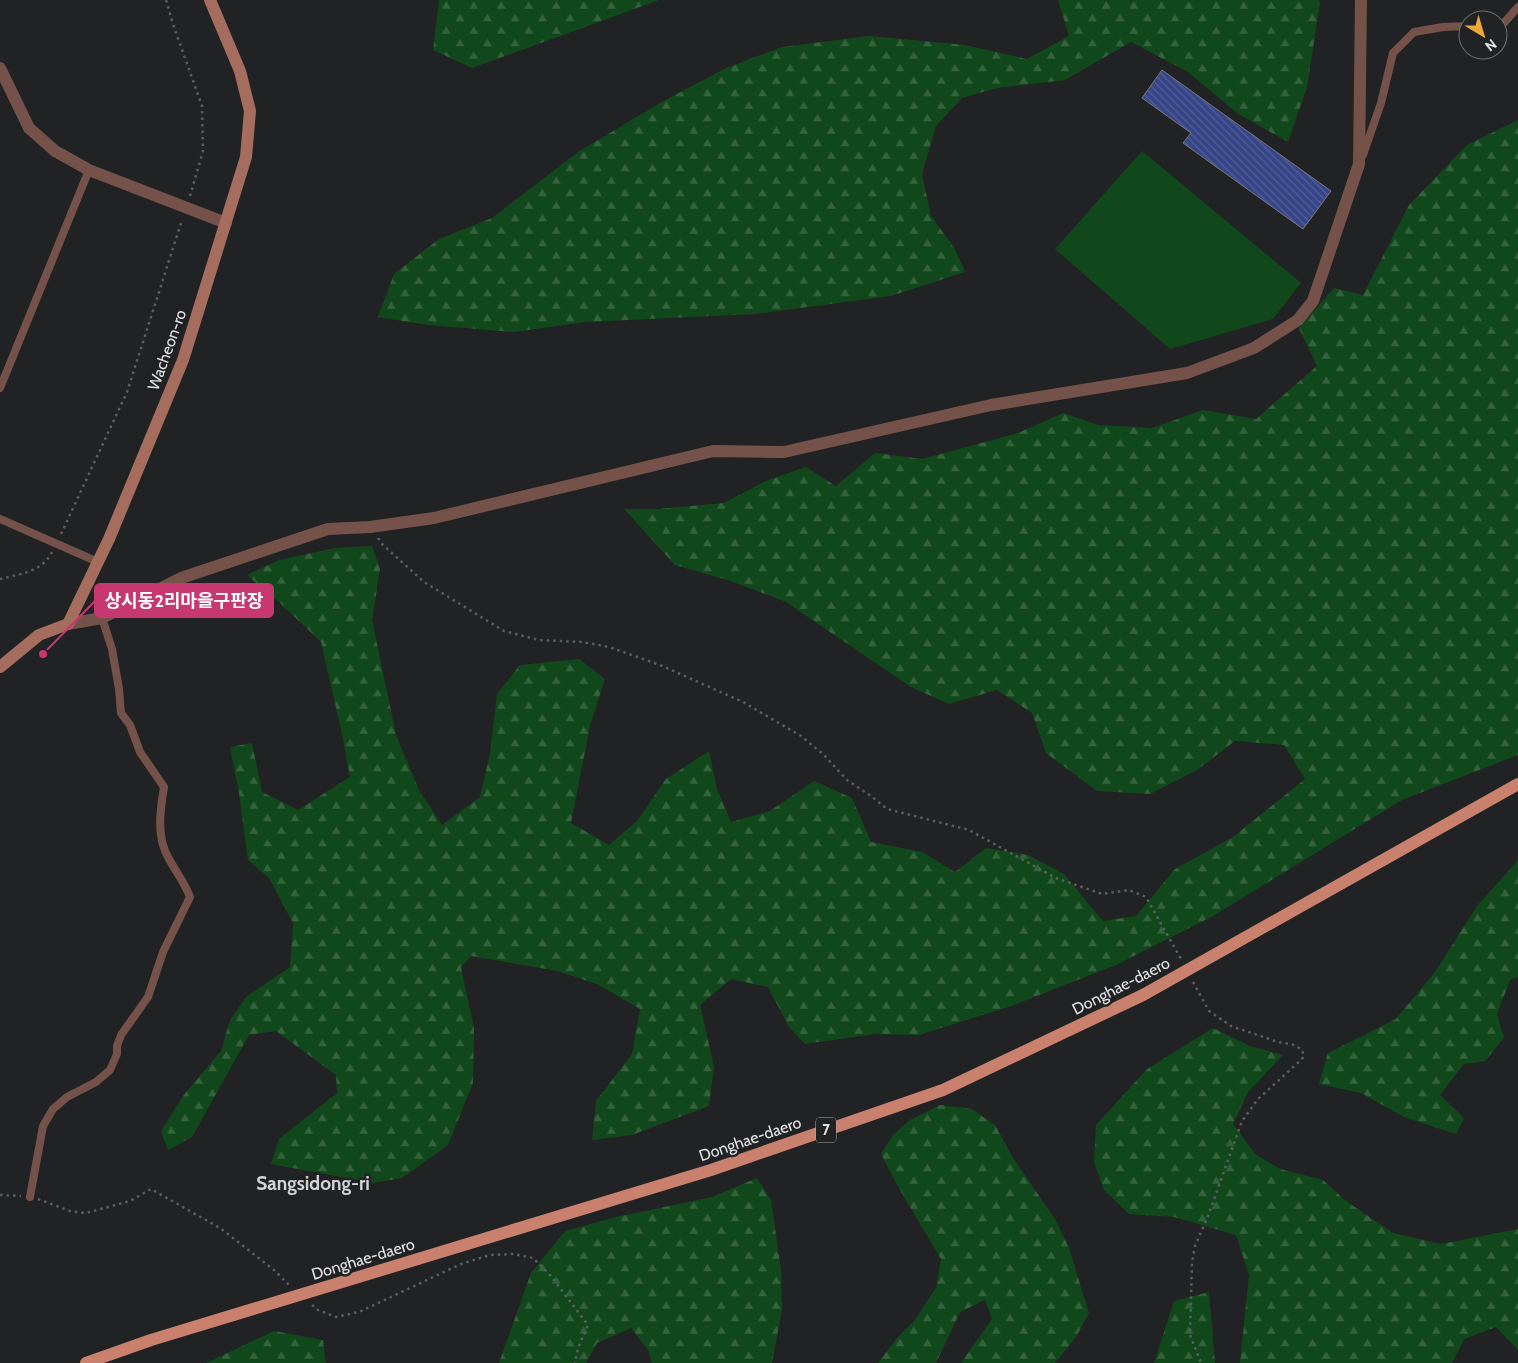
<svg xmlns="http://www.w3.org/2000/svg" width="1518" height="1363" viewBox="0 0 1518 1363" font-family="Cabin,'Noto Sans KR',sans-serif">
<defs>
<pattern id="forest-firs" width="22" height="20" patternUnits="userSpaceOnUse" patternTransform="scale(1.25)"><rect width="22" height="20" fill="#11481b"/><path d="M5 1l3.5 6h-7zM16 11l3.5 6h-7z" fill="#34623c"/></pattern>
<pattern id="building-back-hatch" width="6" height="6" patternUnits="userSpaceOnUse" patternTransform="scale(1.25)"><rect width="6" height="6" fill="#364587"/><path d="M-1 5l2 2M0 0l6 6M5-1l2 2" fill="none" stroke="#536098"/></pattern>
</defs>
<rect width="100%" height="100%" fill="#212224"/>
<g fill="url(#forest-firs)">
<polygon points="439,0 659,0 472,68 433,50"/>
<polygon points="1058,0 1319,0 1320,3 1307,87 1288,142 1237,113 1188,72 1131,42 1065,80 997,88 962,98 936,126 922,174 931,216 955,249 965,272 891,296 755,314 585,322 514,332 428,325 378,317 394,274 439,239 492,218 578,152 660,103 726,68 782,47 869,36 965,45 1027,59 1069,36"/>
<polygon points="1518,120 1518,755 1402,800 1213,916 1116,965 1011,1006 919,1035 875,1034 805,1044 789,1027 768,987 731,979 700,1005 714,1067 709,1106 632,1135 592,1140 596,1101 632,1054 640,1009 599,985 558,971 471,956 461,967 474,1028 473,1083 448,1145 402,1178 373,1183 271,1164 279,1139 337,1093 336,1075 276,1031 249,1035 192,1137 168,1150 161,1131 183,1096 221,1051 230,1020 246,997 290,967 293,923 269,878 248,860 239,793 230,747 252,743 262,792 298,810 350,777 342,734 321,642 281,604 247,575 279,560 335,548 372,546 380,569 372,620 396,735 419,790 442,825 480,797 490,754 497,694 520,665 579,659 605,679 590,726 571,823 609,845 637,821 666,779 709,751 717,789 731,822 770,811 814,781 852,798 871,842 922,852 955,872 986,848 1028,855 1064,874 1103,921 1136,916 1175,869 1233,837 1305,779 1284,745 1235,741 1197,770 1150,794 1097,791 1046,753 1032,713 997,690 949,704 911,687 786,602 731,581 675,565 624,509 657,509 724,503 766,481 806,467 836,486 875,453 922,459 1018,433 1063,413 1098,425 1152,428 1203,410 1256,419 1317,366 1299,328 1334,288 1363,295 1409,205 1467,145"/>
<polygon points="1518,860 1518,977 1510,980 1497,1014 1504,1038 1485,1061 1464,1064 1440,1095 1464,1118 1456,1134 1404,1117 1361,1093 1319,1084 1328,1053 1396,1019 1435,972 1477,906"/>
<polygon points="1213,1028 1250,1046 1283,1055 1248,1092 1233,1124 1255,1154 1280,1169 1323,1180 1346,1201 1393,1233 1441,1244 1518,1229 1518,1350 1496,1327 1464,1339 1452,1363 1240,1363 1249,1275 1236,1235 1174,1217 1129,1214 1104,1190 1094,1162 1096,1125 1147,1069"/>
<polygon points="940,1105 972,1109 995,1125 1013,1158 1055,1219 1069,1248 1089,1313 1076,1337 1055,1363 961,1363 992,1319 985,1300 960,1312 936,1363 878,1363 897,1338 914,1321 936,1288 941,1259 900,1190 881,1154 893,1135 910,1120"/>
<polygon points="757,1178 771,1200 781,1270 782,1310 772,1363 652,1363 648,1350 631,1328 597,1343 586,1363 499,1363 531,1273 565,1231 616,1217 712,1197"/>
<polygon points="1209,1292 1215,1363 1154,1363 1174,1301"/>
<polygon points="274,1331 323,1340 326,1363 206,1363"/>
</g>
<polygon fill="#11481b" points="1142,151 1301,283 1273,319 1170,349 1055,249"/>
<polygon fill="url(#building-back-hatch)" stroke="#78797c" points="1162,70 1331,191 1303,229 1183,143 1191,133 1142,98"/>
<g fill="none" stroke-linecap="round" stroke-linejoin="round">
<g stroke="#5c5d5f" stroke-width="2.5" stroke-dasharray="2.5 4" stroke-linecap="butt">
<polyline points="166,0 174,27 202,106 203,151 190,196"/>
<polyline points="61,534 127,392 182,220"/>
<polyline points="378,538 383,545 424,582 504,631 539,640 582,642 609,647 660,665 743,702 801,736 824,755 847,780 871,796 887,809 969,830 1056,878 1102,894 1129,890 1146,897 1181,959"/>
<path d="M 0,579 C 20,574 42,572 52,552"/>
<polyline points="1193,982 1209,1011 1231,1026 1278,1042 1295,1045 1302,1050 1304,1056 1301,1060 1258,1099 1242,1121 1208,1216 1195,1246 1192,1262 1190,1335 1201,1363"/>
<polyline points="0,1195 21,1196"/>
<polyline points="38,1199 70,1211 86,1213 130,1201 151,1189 220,1228 274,1270 289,1285"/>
<polyline points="312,1305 318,1310 336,1317 359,1312 461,1264 490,1255 513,1254 533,1258 550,1275 588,1325 578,1348 575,1363"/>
</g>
<g stroke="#755249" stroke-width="8">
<polyline points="1498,24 1504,23 1518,7"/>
<polyline points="1363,155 1381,103 1393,53 1414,32 1443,27 1468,26"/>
<polyline points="0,388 89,170"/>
<polyline points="0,519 98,562"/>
<path d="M 30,1197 L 43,1126 L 53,1109 L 67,1097 L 96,1082 L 110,1070 L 117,1054 L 117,1046 L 121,1035 L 148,997 L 163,952 L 190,897 C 185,883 176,872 169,859 C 156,837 160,811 164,787 L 140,752 L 130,725 L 121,713 L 119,689 L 112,649 L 102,618"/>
</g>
<g stroke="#755249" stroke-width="12">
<polyline points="0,68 29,128 55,151 89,170 226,223"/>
<polyline points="68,624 102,618 181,578 328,529 370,527 434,518 713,451 784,452 991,405 1187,373 1254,348 1298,320 1313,301 1359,164 1361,0"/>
</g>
<polyline stroke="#a46d5e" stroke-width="12" points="0,667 39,635 68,624 109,539 183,360 246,157 250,111 240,71 210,0"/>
<polyline stroke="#c9816e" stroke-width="12" points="86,1363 151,1340 711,1170 943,1090 1143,995 1518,784"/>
</g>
<g text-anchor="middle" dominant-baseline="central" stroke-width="5" stroke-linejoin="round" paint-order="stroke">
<rect fill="#212224" stroke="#a9aaab" stroke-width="1" x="816" y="1117.5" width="20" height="25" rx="4"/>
<g font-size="15" font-weight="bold" fill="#e3e4e5">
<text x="826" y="1130">7</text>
</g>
<g font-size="16" fill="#e3e4e5" stroke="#212224">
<text transform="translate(167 350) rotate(-70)">Wacheon-ro</text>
<text transform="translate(1121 986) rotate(-27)">Donghae-daero</text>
<text transform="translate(750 1139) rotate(-19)">Donghae-daero</text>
<text transform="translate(363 1259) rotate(-17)">Donghae-daero</text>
</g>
<g font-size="19" font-weight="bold" fill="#d3d4d7" stroke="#212224">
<text x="313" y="1183">Sangsidong-ri</text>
</g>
</g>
<path fill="none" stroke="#c73770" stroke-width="2" d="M43 654L95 601"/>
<circle fill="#c73770" stroke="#212224" stroke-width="2" cx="43" cy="654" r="5"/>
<rect fill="#c73770" stroke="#c73770" stroke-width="2" x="95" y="584" width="178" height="33" rx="5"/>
<g font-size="18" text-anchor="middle" font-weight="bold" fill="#fff">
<text x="184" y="607">상시동2리마을구판장</text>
</g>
<g transform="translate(1483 35) rotate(142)"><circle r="24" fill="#212224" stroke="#6f7071"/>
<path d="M0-4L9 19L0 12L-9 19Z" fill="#eba93a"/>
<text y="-8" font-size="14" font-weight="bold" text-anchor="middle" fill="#e3e4e5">N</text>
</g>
</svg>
